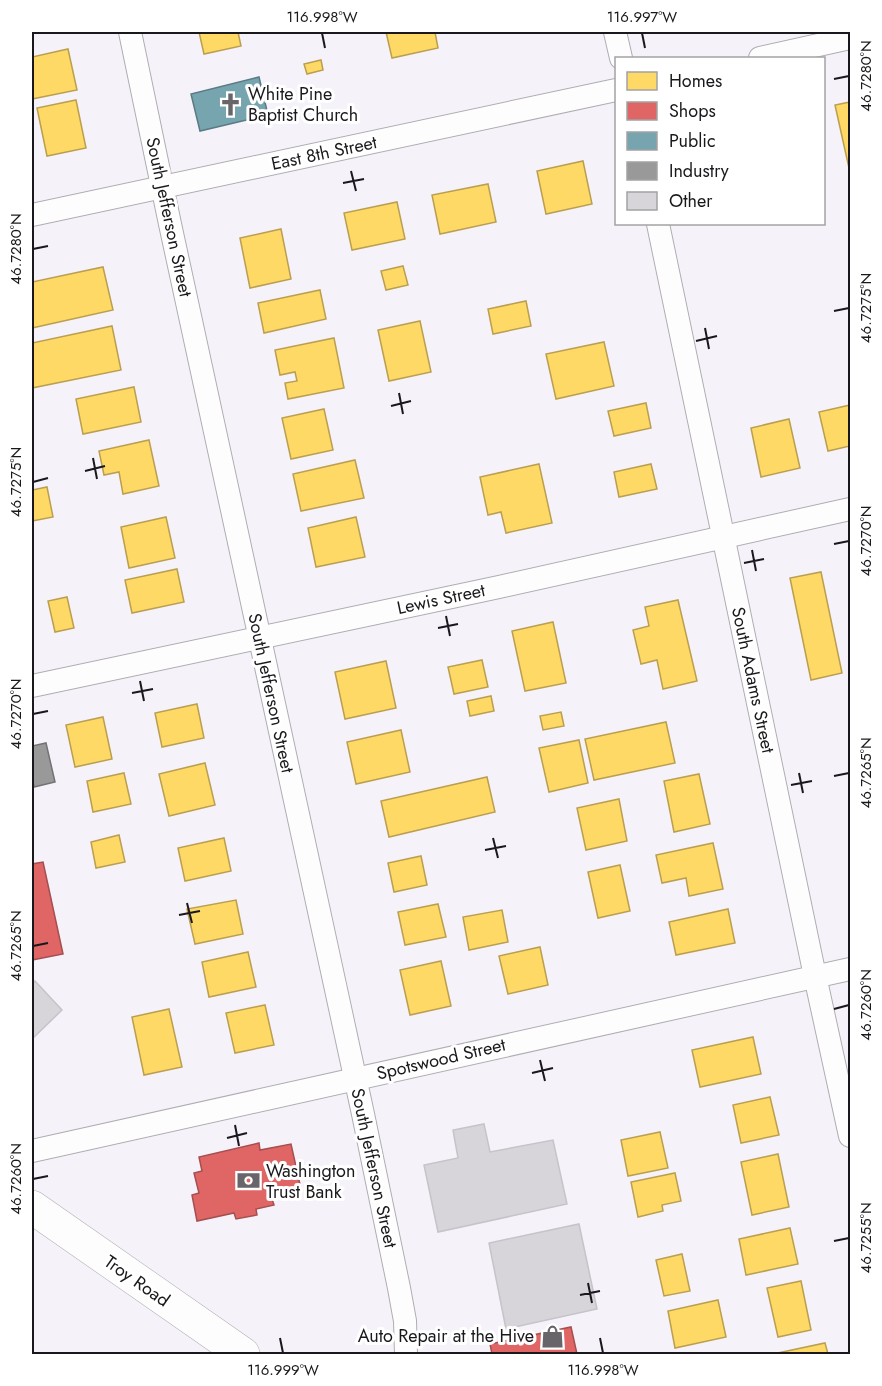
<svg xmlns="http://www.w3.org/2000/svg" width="882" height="1386" viewBox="0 0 882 1386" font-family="Jost,sans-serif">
<rect width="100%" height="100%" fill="#f6f2fa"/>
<g fill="#ffd966" stroke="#ba9f50" stroke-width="1.5">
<polygon points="199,32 238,32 241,46 204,54"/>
<polygon points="386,32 435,32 438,48 392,58"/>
<polygon points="68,49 77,90 32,99 32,57"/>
<polygon points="321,60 323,70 307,74 304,64"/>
<polygon points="76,100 86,148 47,156 37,108"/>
<polygon points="850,102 850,168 849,168 835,105"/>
<polygon points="583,161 592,204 546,214 537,171"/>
<polygon points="488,184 496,222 440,234 432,195"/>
<polygon points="397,202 405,239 352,250 344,213"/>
<polygon points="281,229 291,279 250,288 240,238"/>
<polygon points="403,266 408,285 386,290 381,271"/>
<polygon points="103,267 113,310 32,328 32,282"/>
<polygon points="320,290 326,319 264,333 258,303"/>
<polygon points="526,301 531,326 493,334 488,309"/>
<polygon points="420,321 431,372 389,381 378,330"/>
<polygon points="112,326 121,370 32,388 32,343"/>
<polygon points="334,338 344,388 288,399 285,383 297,381 295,372 280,375 275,350"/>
<polygon points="604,342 614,386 556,399 546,354"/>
<polygon points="134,387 141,422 83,434 76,399"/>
<polygon points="646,403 651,428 614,436 608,411"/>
<polygon points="850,405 850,446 828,451 819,412"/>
<polygon points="324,409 333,450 291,459 282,418"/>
<polygon points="789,419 800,468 761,477 751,428"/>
<polygon points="149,440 159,486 123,494 119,472 104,475 99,451"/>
<polygon points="355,460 364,498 301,511 293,474"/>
<polygon points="539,464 552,523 506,533 501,512 488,515 480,477"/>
<polygon points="651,464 657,489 619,497 614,472"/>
<polygon points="47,487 53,517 32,521 32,490"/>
<polygon points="166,517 175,558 129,568 121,527"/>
<polygon points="356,517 365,557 316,567 308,528"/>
<polygon points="177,569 184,602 132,613 125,580"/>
<polygon points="821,572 842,673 811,680 790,578"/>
<polygon points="67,597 74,628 55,632 48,601"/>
<polygon points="678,600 697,681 663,689 657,660 641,664 633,630 649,626 645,607"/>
<polygon points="553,622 566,683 525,691 512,631"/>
<polygon points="482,660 488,687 454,694 448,667"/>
<polygon points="386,661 396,708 345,719 335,672"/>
<polygon points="491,696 494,711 470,716 467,701"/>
<polygon points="197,704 204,738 162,747 155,713"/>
<polygon points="561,712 564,726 543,730 540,716"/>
<polygon points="103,717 112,759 75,767 66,725"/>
<polygon points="666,722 675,763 594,780 585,739"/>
<polygon points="401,730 410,772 356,784 347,742"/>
<polygon points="579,740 588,783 549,792 539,748"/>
<polygon points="205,763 215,805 169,816 159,774"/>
<polygon points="124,773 131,804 93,812 87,781"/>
<polygon points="699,774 710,824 674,832 664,781"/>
<polygon points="487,777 495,812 389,837 381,801"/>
<polygon points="619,799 627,841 586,850 577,808"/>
<polygon points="119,835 125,862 96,868 91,842"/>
<polygon points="224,838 231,871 185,881 178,848"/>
<polygon points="713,843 723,889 689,896 686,878 662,883 656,855"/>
<polygon points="421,856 427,885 394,892 388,863"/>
<polygon points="620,865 630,911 598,918 588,872"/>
<polygon points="236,900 243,934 195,944 187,909"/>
<polygon points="438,904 446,937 405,945 398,912"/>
<polygon points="728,909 735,943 676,955 669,922"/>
<polygon points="502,910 508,942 469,950 463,917"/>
<polygon points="540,947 548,985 508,994 499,956"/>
<polygon points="248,952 256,987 209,997 202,962"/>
<polygon points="441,961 451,1006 410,1015 400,970"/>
<polygon points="265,1005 274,1045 235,1053 226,1013"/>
<polygon points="169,1009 182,1067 144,1075 132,1017"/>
<polygon points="753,1037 761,1074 700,1087 692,1050"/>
<polygon points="770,1097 779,1135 741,1143 733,1105"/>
<polygon points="660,1132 668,1168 628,1176 621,1140"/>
<polygon points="778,1154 789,1207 752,1215 741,1162"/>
<polygon points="675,1173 681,1201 662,1205 663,1211 638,1217 631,1182"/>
<polygon points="790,1228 798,1264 746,1275 739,1239"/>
<polygon points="682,1254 690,1291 664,1296 656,1260"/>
<polygon points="801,1281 811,1330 778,1337 767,1288"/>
<polygon points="718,1300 726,1337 675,1348 668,1311"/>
<polygon points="825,1343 828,1354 773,1354"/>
</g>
<g fill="#e06666" stroke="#a54f50" stroke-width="1.5">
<polygon points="43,862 63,954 32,960 32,864"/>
<polygon points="259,1143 260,1150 291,1144 301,1189 271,1196 274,1205 256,1209 257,1215 236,1219 234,1213 197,1221 192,1195 199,1193 194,1173 202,1171 199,1157"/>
<polygon points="571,1327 577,1354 492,1354 490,1344"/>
</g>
<polygon fill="#76a5af" stroke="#5a7b83" stroke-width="1.5" points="259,77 268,115 200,131 191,94"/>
<polygon fill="#999" stroke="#737274" stroke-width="1.5" points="46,743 55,782 34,787 32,775 32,746"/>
<g fill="#d7d4da" stroke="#c6c3c9" stroke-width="1.5">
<polygon points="35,981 62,1010 32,1039 32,985"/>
<polygon points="484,1124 490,1152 553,1140 567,1204 438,1232 424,1165 458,1158 453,1130"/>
<polygon points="579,1224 597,1309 506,1329 489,1243"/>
</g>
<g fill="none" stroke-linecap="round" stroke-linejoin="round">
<defs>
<g id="minor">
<polyline points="130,32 170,224 363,1114 399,1288 405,1321 406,1354"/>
<polyline points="615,32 621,58"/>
<polyline points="760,58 850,38"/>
<polyline points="32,215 616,90"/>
<polyline points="658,224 815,976 850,1136"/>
<polyline points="32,686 499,587 850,509"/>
<polyline points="32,1151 850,969"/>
</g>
<polyline id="secondary" points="32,1207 243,1354"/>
</defs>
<use href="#minor" stroke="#b0adb2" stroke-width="24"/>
<use href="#secondary" stroke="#b0adb2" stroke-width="34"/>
<use href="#minor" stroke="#fefdfe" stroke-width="22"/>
<use href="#secondary" stroke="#fefdfe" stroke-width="33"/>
</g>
<path fill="none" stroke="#1a181c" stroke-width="2" d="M 322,33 L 325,48M 642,33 L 645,48M 834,79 L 849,76M 351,171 L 356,191M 343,183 L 364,179M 33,249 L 48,246M 834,311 L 849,308M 705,328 L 709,349M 696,341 L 717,336M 399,393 L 403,414M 391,406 L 411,401M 93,458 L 97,479M 85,471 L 105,466M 33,482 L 48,478M 834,544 L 849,541M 752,550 L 756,571M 744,563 L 764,559M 446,616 L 450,636M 438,628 L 458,624M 140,681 L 144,701M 132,693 L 153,689M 33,714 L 48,711M 799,773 L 803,793M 834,776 L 849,773M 791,785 L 812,781M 493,838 L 498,858M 485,850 L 506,846M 187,903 L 192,923M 179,915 L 200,911M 33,946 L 48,943M 834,1009 L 849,1005M 540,1060 L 545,1081M 532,1073 L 553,1068M 235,1125 L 239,1146M 227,1138 L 247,1133M 33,1179 L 48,1176M 834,1241 L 849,1238M 588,1283 L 592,1303M 580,1295 L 600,1291M 280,1338 L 283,1353M 600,1338 L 603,1353"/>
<defs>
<symbol id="church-bare" viewBox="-9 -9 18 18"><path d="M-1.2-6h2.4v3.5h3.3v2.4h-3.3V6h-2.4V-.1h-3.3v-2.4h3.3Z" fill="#67646a" stroke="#fff" stroke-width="2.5" paint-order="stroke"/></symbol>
<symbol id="bank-bare" viewBox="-9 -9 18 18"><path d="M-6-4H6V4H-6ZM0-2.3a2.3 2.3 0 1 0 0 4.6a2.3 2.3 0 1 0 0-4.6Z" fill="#67646a" stroke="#fff" stroke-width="2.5" paint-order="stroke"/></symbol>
<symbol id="shop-bare" viewBox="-9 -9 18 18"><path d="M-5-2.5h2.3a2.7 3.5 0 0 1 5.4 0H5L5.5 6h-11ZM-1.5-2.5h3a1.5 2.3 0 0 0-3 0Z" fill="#67646a" stroke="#fff" stroke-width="2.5" paint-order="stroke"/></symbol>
</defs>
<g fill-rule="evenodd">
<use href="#church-bare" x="214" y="88" width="33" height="33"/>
<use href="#bank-bare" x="232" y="1164" width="33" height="33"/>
<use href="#shop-bare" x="536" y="1320" width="33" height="33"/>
</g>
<g text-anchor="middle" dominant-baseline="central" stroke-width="6" stroke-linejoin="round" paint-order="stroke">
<g font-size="18" fill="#1a181c" stroke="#fff" text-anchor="start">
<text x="248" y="94">White Pine<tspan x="248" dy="21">Baptist Church</tspan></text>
<text x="266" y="1171">Washington<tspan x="266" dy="21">Trust Bank</tspan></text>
<text x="534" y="1336" text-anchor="end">Auto Repair at the Hive</text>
</g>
<g font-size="18" fill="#1a181c" stroke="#fff">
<text transform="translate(324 153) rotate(-12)">East 8th Street</text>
<text transform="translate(169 217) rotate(78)">South Jefferson Street</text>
<text transform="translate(441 599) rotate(-12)">Lewis Street</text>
<text transform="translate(753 680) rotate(78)">South Adams Street</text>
<text transform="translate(271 693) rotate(78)">South Jefferson Street</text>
<text transform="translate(441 1059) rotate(-13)">Spotswood Street</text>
<text transform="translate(374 1168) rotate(78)">South Jefferson Street</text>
<text transform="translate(137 1281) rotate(35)">Troy Road</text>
</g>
</g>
<rect width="882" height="1386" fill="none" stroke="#ffffff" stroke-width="66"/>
<rect x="615" y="57" width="210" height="168" fill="#ffffff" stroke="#a3a3a4" stroke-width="1.5"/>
<rect x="627" y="72" width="30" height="18" fill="#ffd966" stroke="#a3a3a4" stroke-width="1.5"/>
<text x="669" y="87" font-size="18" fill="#1a181c">Homes</text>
<rect x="627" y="102" width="30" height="18" fill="#e06666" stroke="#a3a3a4" stroke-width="1.5"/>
<text x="669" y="117" font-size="18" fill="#1a181c">Shops</text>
<rect x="627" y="132" width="30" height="18" fill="#76a5af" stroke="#a3a3a4" stroke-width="1.5"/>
<text x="669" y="147" font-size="18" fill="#1a181c">Public</text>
<rect x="627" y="162" width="30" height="18" fill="#999999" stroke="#a3a3a4" stroke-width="1.5"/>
<text x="669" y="177" font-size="18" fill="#1a181c">Industry</text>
<rect x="627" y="192" width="30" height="18" fill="#d7d4da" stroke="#a3a3a4" stroke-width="1.5"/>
<text x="669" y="207" font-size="18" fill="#1a181c">Other</text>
<rect x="33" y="33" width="816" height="1320" fill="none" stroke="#1a181c" stroke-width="2"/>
<g font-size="15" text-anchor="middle" fill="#1a181c">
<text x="322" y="22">116.998°W</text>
<text x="642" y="22">116.997°W</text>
<text transform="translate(866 76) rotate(-90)" y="5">46.7280°N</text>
<text transform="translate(16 249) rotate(-90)" y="5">46.7280°N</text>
<text transform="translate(866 308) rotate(-90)" y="5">46.7275°N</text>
<text transform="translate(16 482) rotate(-90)" y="5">46.7275°N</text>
<text transform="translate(866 541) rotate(-90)" y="5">46.7270°N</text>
<text transform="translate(16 714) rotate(-90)" y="5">46.7270°N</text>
<text transform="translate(866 773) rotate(-90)" y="5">46.7265°N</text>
<text transform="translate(16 946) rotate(-90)" y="5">46.7265°N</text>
<text transform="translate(866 1005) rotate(-90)" y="5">46.7260°N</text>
<text transform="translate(16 1179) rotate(-90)" y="5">46.7260°N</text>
<text transform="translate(866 1238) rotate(-90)" y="5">46.7255°N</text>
<text x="283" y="1375">116.999°W</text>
<text x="603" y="1375">116.998°W</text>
</g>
</svg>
